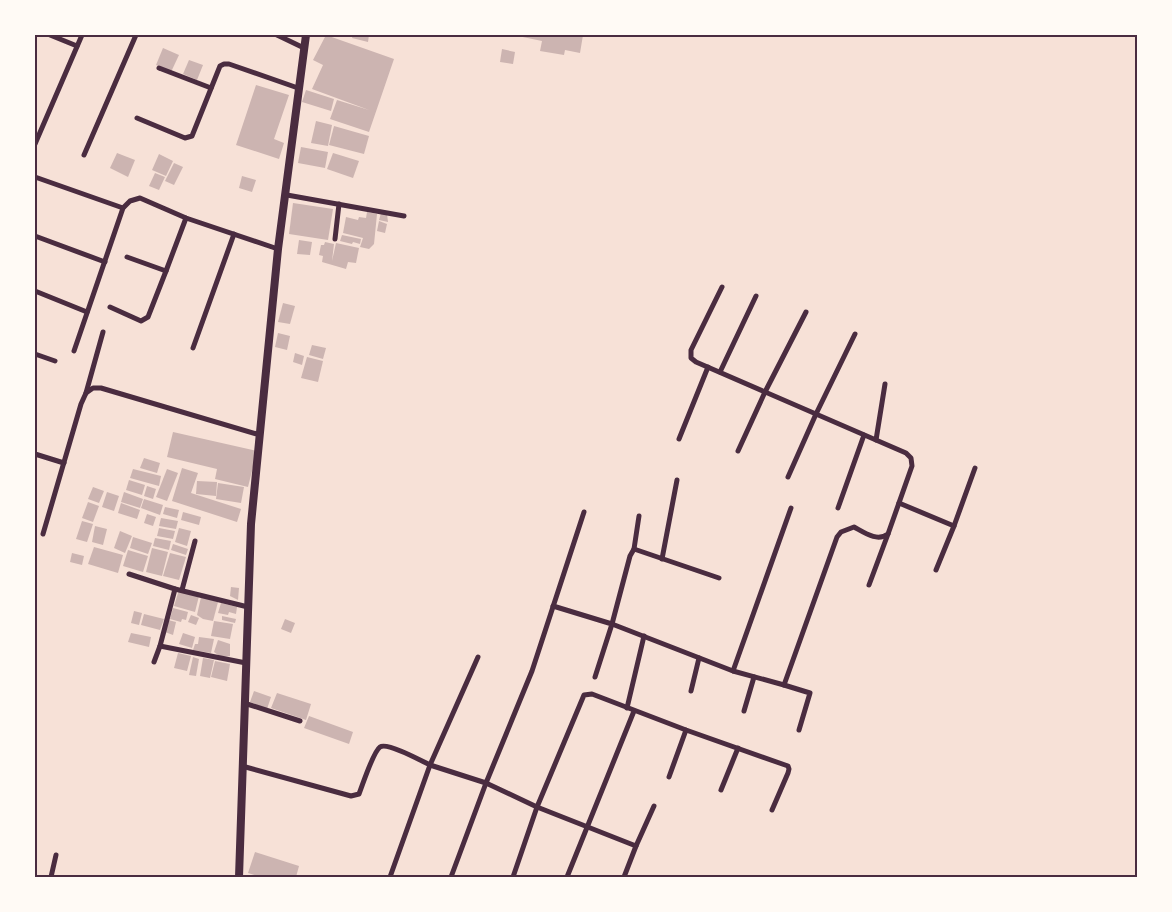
<svg xmlns="http://www.w3.org/2000/svg" width="1172" height="912" viewBox="0 0 1172 912" font-family="Manrope,sans-serif">
<rect width="100%" height="100%" fill="#f7e1d7"/>
<g fill="#ccb4b1">
<polygon points="326,35 394,59 369,132 330,119 337,100 369,110 312,89 323,65 313,60"/>
<polygon points="353,35 369,35 368,42 352,38"/>
<polygon points="513,35 583,35 580,53 565,50 564,55 540,51 542,41"/>
<polygon points="163,48 179,55 171,72 156,65"/>
<polygon points="502,49 515,52 513,64 500,62"/>
<polygon points="189,60 203,65 197,80 183,74"/>
<polygon points="256,85 289,95 274,139 284,143 279,159 236,145"/>
<polygon points="306,90 334,99 331,111 302,102"/>
<polygon points="316,121 332,125 328,146 311,143"/>
<polygon points="334,126 369,136 364,154 329,145"/>
<polygon points="301,147 328,152 325,168 298,163"/>
<polygon points="117,153 135,160 128,177 110,168"/>
<polygon points="333,153 359,161 353,178 327,169"/>
<polygon points="159,154 173,161 166,176 152,170"/>
<polygon points="174,163 183,167 174,185 165,181"/>
<polygon points="155,173 165,177 159,190 149,186"/>
<polygon points="242,176 256,180 252,192 239,188"/>
<polygon points="293,203 333,209 328,240 289,234"/>
<polygon points="367,212 377,214 374,244 369,249 360,247 363,238 343,233 346,217 358,220 359,217 366,218"/>
<polygon points="381,213 387,214 388,222 379,220"/>
<polygon points="379,221 387,224 385,233 377,231"/>
<polygon points="342,235 361,239 360,244 353,242 352,244 340,241"/>
<polygon points="299,240 312,242 310,255 297,254"/>
<polygon points="325,242 334,244 332,261 336,243 359,248 356,263 348,262 346,269 322,262 323,256 319,255 321,245 324,245"/>
<polygon points="283,303 295,306 290,324 278,322"/>
<polygon points="278,333 290,336 287,350 275,347"/>
<polygon points="312,345 326,348 323,359 309,355"/>
<polygon points="295,353 304,356 302,365 293,362"/>
<polygon points="307,357 323,361 318,382 301,378"/>
<polygon points="173,432 257,451 248,487 215,479 217,469 167,457"/>
<polygon points="144,458 160,463 157,473 140,468"/>
<polygon points="182,468 198,473 191,493 241,509 237,522 172,501"/>
<polygon points="133,469 161,476 159,486 130,478"/>
<polygon points="167,469 178,473 167,501 156,497"/>
<polygon points="129,480 145,485 142,495 126,490"/>
<polygon points="197,481 217,482 216,496 196,494"/>
<polygon points="218,483 244,487 241,503 216,499"/>
<polygon points="147,486 156,489 153,499 144,496"/>
<polygon points="93,487 104,491 99,503 88,499"/>
<polygon points="107,492 119,496 114,511 102,507"/>
<polygon points="124,492 143,499 140,508 121,502"/>
<polygon points="144,499 163,505 160,515 141,508"/>
<polygon points="88,502 99,506 93,522 82,518"/>
<polygon points="121,503 140,510 137,519 118,513"/>
<polygon points="165,507 179,510 177,518 163,514"/>
<polygon points="183,512 201,517 199,525 181,520"/>
<polygon points="147,514 156,517 153,526 144,523"/>
<polygon points="161,518 178,521 176,529 159,526"/>
<polygon points="82,521 93,524 87,542 76,539"/>
<polygon points="95,526 107,529 103,545 92,542"/>
<polygon points="159,528 175,531 173,539 157,536"/>
<polygon points="179,528 191,531 187,546 175,542"/>
<polygon points="120,531 132,536 125,553 114,548"/>
<polygon points="133,537 152,543 148,554 130,548"/>
<polygon points="155,538 171,541 169,550 153,546"/>
<polygon points="173,544 188,549 186,555 171,550"/>
<polygon points="94,547 123,555 118,573 88,564"/>
<polygon points="152,548 168,552 162,576 146,572"/>
<polygon points="128,550 148,556 143,572 123,566"/>
<polygon points="72,553 84,556 82,565 70,562"/>
<polygon points="170,553 186,557 179,580 163,576"/>
<polygon points="231,587 239,588 238,600 230,596"/>
<polygon points="179,590 199,596 195,612 174,606"/>
<polygon points="201,597 218,602 213,621 203,619 197,615"/>
<polygon points="221,603 237,607 236,614 229,612 228,615 218,613"/>
<polygon points="173,608 188,612 186,620 182,619 181,622 170,619"/>
<polygon points="134,611 142,613 139,625 131,623"/>
<polygon points="144,614 164,619 160,630 141,625"/>
<polygon points="191,615 199,618 196,625 188,622"/>
<polygon points="222,616 236,619 235,623 222,620"/>
<polygon points="285,619 295,623 291,633 281,629"/>
<polygon points="168,620 176,622 173,635 165,632"/>
<polygon points="214,621 233,624 230,639 211,636"/>
<polygon points="131,633 151,637 149,647 128,642"/>
<polygon points="183,633 195,637 192,648 179,644"/>
<polygon points="199,637 214,639 211,653 193,650 195,644 198,644"/>
<polygon points="218,640 230,644 230,656 221,657 214,652"/>
<polygon points="178,653 191,656 187,671 174,668"/>
<polygon points="193,657 199,659 196,676 189,675"/>
<polygon points="203,658 214,660 210,678 200,676"/>
<polygon points="215,661 230,664 227,681 211,677"/>
<polygon points="254,691 271,697 267,709 250,702"/>
<polygon points="277,693 311,704 306,720 271,708"/>
<polygon points="309,716 353,732 349,744 304,728"/>
<polygon points="255,852 299,866 296,877 261,877 248,873"/>
</g>
<g fill="none" stroke-linecap="round" stroke-linejoin="round">
<g stroke="#4a2c40" stroke-width="5">
<polyline points="50,35 77,46"/>
<polyline points="277,35 304,48"/>
<polyline points="159,68 211,88"/>
<polyline points="137,118 185,138 192,136 220,66 224,64 229,64 298,88"/>
<polyline points="35,144 82,35"/>
<polyline points="84,155 136,35"/>
<polyline points="35,177 123,208"/>
<polyline points="287,195 404,216"/>
<polyline points="35,236 105,262"/>
<polyline points="335,239 339,204"/>
<polyline points="127,257 166,271 186,218"/>
<polyline points="35,291 87,312"/>
<polyline points="110,307 141,321 148,317 166,271"/>
<polyline points="193,348 234,234"/>
<polyline points="74,351 123,208 130,201 140,198 186,218 278,249"/>
<polyline points="35,354 55,361"/>
<polyline points="720,372 756,296"/>
<polyline points="86,393 103,332"/>
<polyline points="679,439 708,367"/>
<polyline points="876,440 885,384"/>
<polyline points="738,451 765,392 806,312"/>
<polyline points="35,454 64,463"/>
<polyline points="788,477 816,414 855,334"/>
<polyline points="899,503 954,526 975,468"/>
<polyline points="838,508 864,435"/>
<polyline points="43,534 81,404 86,393 93,388 101,388 260,435"/>
<polyline points="634,549 639,516"/>
<polyline points="662,559 677,480"/>
<polyline points="936,570 954,526"/>
<polyline points="129,574 175,589 248,607"/>
<path d="M 719,578 L 634,549 L 630,556 L 612,624 L 733,671 L 784,685 L 837,537 L 841,532 L 854,527 C 865,533 877,542 888,534 L 912,466 L 911,458 L 906,453 L 696,362 L 691,358 L 691,350 L 722,287"/>
<polyline points="869,585 888,534"/>
<polyline points="182,590 195,541"/>
<polyline points="553,606 612,624 595,677"/>
<polyline points="160,646 246,663"/>
<polyline points="154,662 160,646 175,589"/>
<polyline points="733,671 791,508"/>
<polyline points="784,685 810,693 799,730"/>
<polyline points="691,691 699,658"/>
<polyline points="244,703 300,721"/>
<polyline points="627,708 644,636"/>
<polyline points="744,711 754,677"/>
<path d="M 242,766 L 351,796 L 359,794 C 363,784 373,752 380,747 C 387,742 422,761 430,765 L 478,657"/>
<polyline points="669,777 686,730"/>
<polyline points="721,790 738,748"/>
<polyline points="654,806 636,846 537,807 584,695 592,694 686,730 788,766 789,769 788,773 772,810"/>
<polyline points="51,877 56,855"/>
<polyline points="390,877 430,765 486,783 532,671 584,512"/>
<polyline points="451,877 486,783 537,807 513,877"/>
<polyline points="567,877 634,711"/>
<polyline points="624,877 636,846"/>
</g>
<polyline stroke="#4a2c40" stroke-width="8" points="239,877 251,524 278,249 306,35"/>
</g>
<rect width="1172" height="912" fill="none" stroke="#fffaf5" stroke-width="72"/>
<rect x="36" y="36" width="1100" height="840" fill="none" stroke="#4a2c40" stroke-width="2"/>
</svg>
